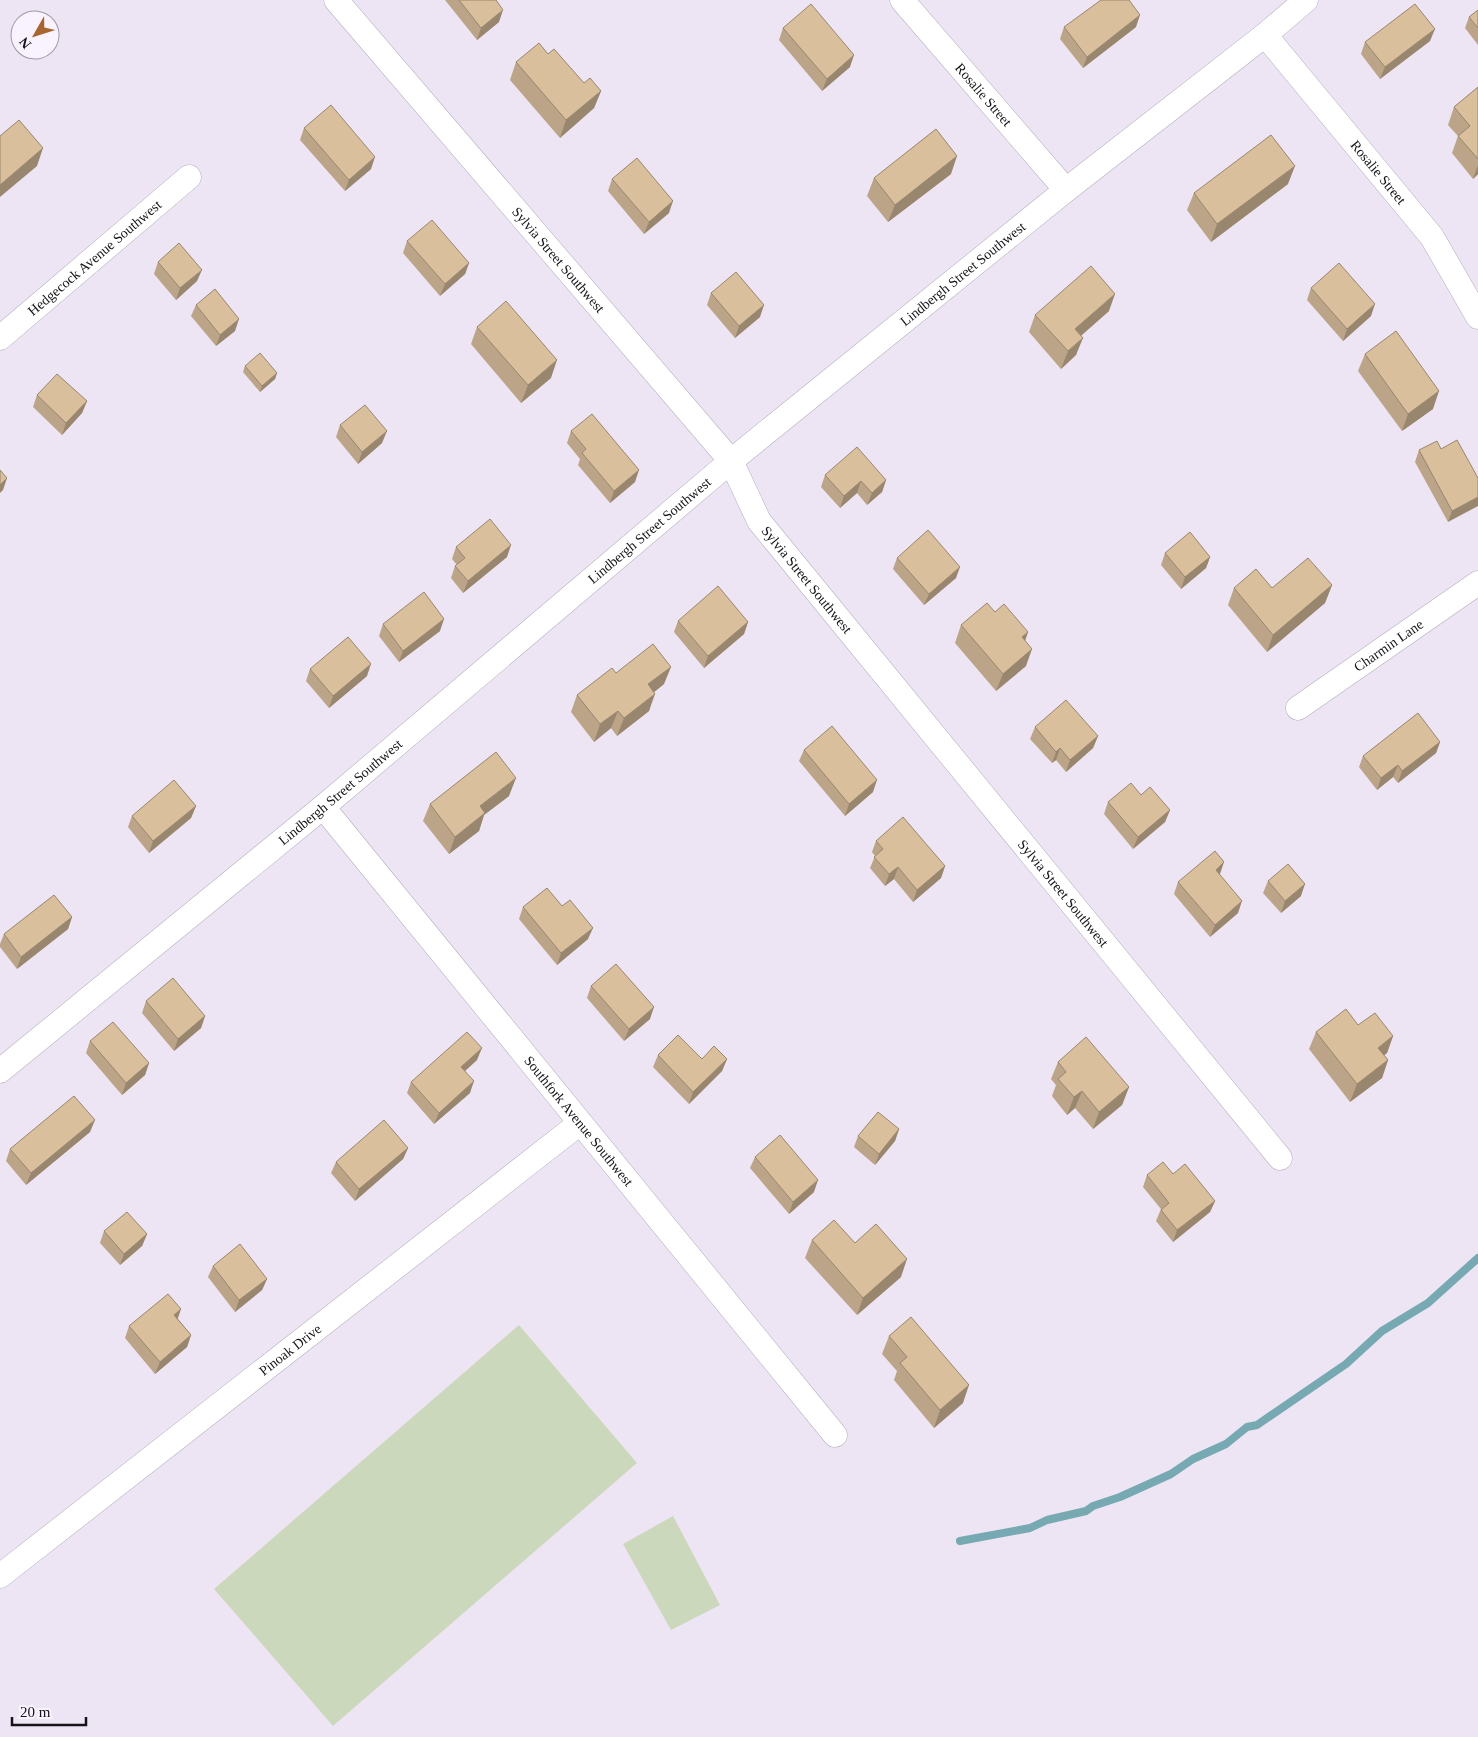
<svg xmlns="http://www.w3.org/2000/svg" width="1478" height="1737" viewBox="0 0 1478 1737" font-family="Georgia,serif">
<rect width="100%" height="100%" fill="#ede5f4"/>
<g fill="#ccd8bc">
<polygon points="519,1325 637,1463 333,1726 214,1589"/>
<polygon points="673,1516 720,1605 671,1630 623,1544"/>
</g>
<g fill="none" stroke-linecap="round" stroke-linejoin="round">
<polyline stroke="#77a9b2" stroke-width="8" points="960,1541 1030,1528 1047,1520 1086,1511 1093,1506 1120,1497 1171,1474 1193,1459 1226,1444 1247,1427 1257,1425 1346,1364 1382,1331 1428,1303 1478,1258"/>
<defs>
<g id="minor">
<path id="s1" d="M 336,0 L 731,461 L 759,521 L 1280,1158"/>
<path id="s2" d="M 902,0 L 1066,190"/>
<path id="s3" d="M 1265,35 L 1432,237 L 1478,317"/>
<path id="s4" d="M 0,338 L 189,177"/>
<path id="s5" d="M 1298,708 L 1478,583"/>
<path id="s6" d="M 323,807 L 835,1435"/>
<path id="s7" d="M 0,1071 L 323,807 L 731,461 L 1066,190 L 1265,35 L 1306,0"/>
<path id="s8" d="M 0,1576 L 580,1123"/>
</g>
</defs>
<use href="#minor" stroke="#b5aebc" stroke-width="25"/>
<use href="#minor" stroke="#fff" stroke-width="24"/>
</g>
<g fill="#bba487">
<polygon points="445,0 496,0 499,22 477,40"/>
<polygon points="1478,10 1478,45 1465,28 1469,17"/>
<polygon points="1064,27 1136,27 1083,68 1060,39"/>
<polygon points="783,28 850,67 822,91 779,40"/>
<polygon points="1430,41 1380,79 1361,54 1365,42"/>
<polygon points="548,54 584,83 601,91 594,108 560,138 510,80 516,62"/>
<polygon points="1478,87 1478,174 1473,179 1452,153 1458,136 1448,125 1454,107"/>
<polygon points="304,128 371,169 345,191 300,140"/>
<polygon points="951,174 888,222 867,196 874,178"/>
<polygon points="612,179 669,213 644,234 608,191"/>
<polygon points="1288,184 1211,242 1187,210 1194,193"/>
<polygon points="407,241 469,263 465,274 440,296 403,253"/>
<polygon points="158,262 197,281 176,300 154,274"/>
<polygon points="1311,288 1371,316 1343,341 1307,300"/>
<polygon points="711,293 760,317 735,338 707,305"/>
<polygon points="196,305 235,331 216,346 191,316"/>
<polygon points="1109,311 1081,336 1076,355 1061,369 1029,332 1035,315"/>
<polygon points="477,327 551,378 521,403 471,344"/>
<polygon points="1365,354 1433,409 1402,431 1358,371"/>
<polygon points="245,366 277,373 275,379 260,392 243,372"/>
<polygon points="37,395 87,401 82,413 62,435 33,407"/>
<polygon points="340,425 382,443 358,464 336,437"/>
<polygon points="571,431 635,482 610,503 578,465 580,459 567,443"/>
<polygon points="1441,449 1478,478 1448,522 1415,462 1419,450"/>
<polygon points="825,475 886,480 882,492 867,505 857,493 840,508 821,487"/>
<polygon points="456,547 507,557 463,593 451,578 455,566 457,565 452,559"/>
<polygon points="1165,553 1210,557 1206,568 1181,589 1161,565"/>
<polygon points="897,558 956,578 924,605 893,569"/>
<polygon points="1332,585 1325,603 1267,652 1228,605 1234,588 1272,588"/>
<polygon points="995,612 1028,632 1025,640 1026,666 996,691 955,643 961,625"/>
<polygon points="678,621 748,622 744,634 704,668 674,632"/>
<polygon points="383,624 440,631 399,662 379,636"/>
<polygon points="310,669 367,676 329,708 306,681"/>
<polygon points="616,673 664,684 654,692 649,711 617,736 611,728 594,742 571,712 577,695"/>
<polygon points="1035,727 1098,736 1093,748 1066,772 1056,760 1052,763 1030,739"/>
<polygon points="1440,742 1436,753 1398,783 1393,777 1377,790 1359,767 1363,756"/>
<polygon points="804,750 873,792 845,816 799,761"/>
<polygon points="1141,795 1170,810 1165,822 1133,849 1104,814 1108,802"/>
<polygon points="509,796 484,815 479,831 449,854 423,821 430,804"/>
<polygon points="196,806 191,818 149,853 128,827 132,816"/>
<polygon points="876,841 945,866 941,878 913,902 894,879 885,886 870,868 875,856 872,852"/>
<polygon points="1220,875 1238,913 1210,937 1174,894 1178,882"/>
<polygon points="1268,881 1301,896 1281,913 1263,893"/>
<polygon points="562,906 588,939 557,965 519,919 523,907"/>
<polygon points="72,917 68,929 17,969 0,947 0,944 4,934"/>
<polygon points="591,986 650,1019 624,1041 587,998"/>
<polygon points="146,1001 205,1016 201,1028 174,1051 142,1013"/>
<polygon points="1358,1025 1393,1036 1387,1053 1384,1055 1388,1060 1382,1078 1350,1102 1309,1049 1316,1032"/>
<polygon points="90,1041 149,1063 145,1075 122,1095 86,1053"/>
<polygon points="658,1055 702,1059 727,1059 722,1071 689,1104 653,1067"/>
<polygon points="477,1060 465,1071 470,1093 434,1124 407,1093 411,1082"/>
<polygon points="1058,1062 1129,1087 1122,1105 1093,1129 1075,1108 1067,1115 1052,1096 1056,1085 1051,1079"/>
<polygon points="899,1129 895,1141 875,1165 854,1147 858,1136"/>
<polygon points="90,1132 26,1185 6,1161 10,1149"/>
<polygon points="408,1148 403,1159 355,1201 331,1173 336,1162"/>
<polygon points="755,1157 814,1192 789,1214 750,1168"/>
<polygon points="1147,1175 1215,1201 1210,1212 1173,1242 1156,1221 1161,1209 1143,1187"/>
<polygon points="104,1231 147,1234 142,1246 120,1265 100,1243"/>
<polygon points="812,1240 855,1243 901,1277 857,1315 805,1258"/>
<polygon points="213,1266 267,1279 262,1290 235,1312 208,1277"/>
<polygon points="178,1319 191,1335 187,1347 155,1374 125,1338 129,1326"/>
<polygon points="889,1336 963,1403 934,1428 894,1380 897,1371 882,1354"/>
</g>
<g fill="#99866e">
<polygon points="503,10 499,22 477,40 481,28"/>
<polygon points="1140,15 1136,27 1083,68 1087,57"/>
<polygon points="1435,29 1430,41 1380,79 1385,67"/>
<polygon points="854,55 850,67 822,91 827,79"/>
<polygon points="601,91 594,108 560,138 566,120"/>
<polygon points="43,148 37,166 0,197 0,185"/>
<polygon points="957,156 951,174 888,222 895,205"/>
<polygon points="375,157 371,169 345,191 349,180"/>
<polygon points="1478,165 1478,174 1473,179"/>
<polygon points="1295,166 1288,184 1211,242 1217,224"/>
<polygon points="673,201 669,213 644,234 649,222"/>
<polygon points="469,263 465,274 440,296 445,284"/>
<polygon points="202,270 197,281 176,300 180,288"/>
<polygon points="1115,294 1109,311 1069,346 1075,329"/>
<polygon points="1375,304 1371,316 1343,341 1347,329"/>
<polygon points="764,305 760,317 735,338 739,326"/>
<polygon points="239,319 235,331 216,346 220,335"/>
<polygon points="1083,338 1076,355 1061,369 1068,351"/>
<polygon points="557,360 551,378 521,403 528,385"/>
<polygon points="277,373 275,379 260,392 262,386"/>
<polygon points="1439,391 1433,409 1402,431 1408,414"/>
<polygon points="87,401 82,413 62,435 66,423"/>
<polygon points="387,431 382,443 358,464 362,452"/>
<polygon points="639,470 635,482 610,503 614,491"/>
<polygon points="7,478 3,490 0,493 0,485"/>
<polygon points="886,480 882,492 867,505 872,493"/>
<polygon points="861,481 857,493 840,508 844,496"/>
<polygon points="1478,497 1478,506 1448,522 1452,511"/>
<polygon points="511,545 507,557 463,593 468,581"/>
<polygon points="1210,557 1206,568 1181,589 1185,577"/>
<polygon points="960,567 956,578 924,605 929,594"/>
<polygon points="1332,585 1325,603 1267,652 1273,635"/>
<polygon points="444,619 440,631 399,662 403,651"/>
<polygon points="748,622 744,634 704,668 708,656"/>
<polygon points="1028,632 1022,650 1022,637"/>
<polygon points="1032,649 1026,666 996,691 1003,674"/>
<polygon points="371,664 367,676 329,708 333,696"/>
<polygon points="671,667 664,684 642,702 648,684"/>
<polygon points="655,694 649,711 617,736 624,718"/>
<polygon points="618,711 611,728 594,742 600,724"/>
<polygon points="1098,736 1093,748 1066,772 1070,760"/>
<polygon points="1440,742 1436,753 1398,783 1402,771"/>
<polygon points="1060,748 1056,760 1052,763 1056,752"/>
<polygon points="1398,765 1393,777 1377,790 1381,778"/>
<polygon points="516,778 509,796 484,815 479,831 449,854 455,837 480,806"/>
<polygon points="877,780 873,792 845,816 849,804"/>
<polygon points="196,806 191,818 149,853 153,841"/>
<polygon points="1170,810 1165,822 1133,849 1138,837"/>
<polygon points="1224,862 1220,874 1211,882 1216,870"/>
<polygon points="945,866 941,878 913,902 917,890"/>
<polygon points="898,867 894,879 885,886 889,874"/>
<polygon points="1305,884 1301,896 1281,913 1285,901"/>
<polygon points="1242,901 1238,913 1210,937 1215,925"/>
<polygon points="72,917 68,929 17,969 21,957"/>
<polygon points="593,928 588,939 557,965 561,953"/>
<polygon points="654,1007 650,1019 624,1041 629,1029"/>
<polygon points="205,1016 201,1028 174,1051 178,1039"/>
<polygon points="1393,1036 1387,1053 1372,1065 1378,1048"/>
<polygon points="482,1048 477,1060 457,1078 461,1067"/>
<polygon points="727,1059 722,1071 689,1104 693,1092"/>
<polygon points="1388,1060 1382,1078 1350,1102 1357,1084"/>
<polygon points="149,1063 145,1075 122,1095 126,1083"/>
<polygon points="474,1081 470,1093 434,1124 439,1113"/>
<polygon points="1129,1087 1122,1105 1093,1129 1099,1112"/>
<polygon points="1082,1091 1075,1108 1067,1115 1074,1097"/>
<polygon points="95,1120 90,1132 26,1185 31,1173"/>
<polygon points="899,1129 895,1141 875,1165 879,1154"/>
<polygon points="408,1148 403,1159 355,1201 359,1189"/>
<polygon points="818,1180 814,1192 789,1214 793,1202"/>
<polygon points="1215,1201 1210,1212 1173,1242 1177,1230"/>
<polygon points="147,1234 142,1246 120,1265 124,1254"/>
<polygon points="907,1259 901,1277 857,1315 863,1298"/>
<polygon points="267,1279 262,1290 235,1312 239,1300"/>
<polygon points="181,1309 177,1321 174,1315"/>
<polygon points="191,1335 187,1347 155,1374 160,1362"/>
<polygon points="969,1385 963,1403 934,1428 940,1410"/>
</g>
<g fill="#dabf9d" stroke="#99866e">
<polygon points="459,0 496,0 503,10 481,28"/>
<polygon points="1101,0 1129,0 1140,15 1087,57 1064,27"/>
<polygon points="811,4 854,55 827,79 783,28"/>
<polygon points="1415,4 1435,29 1385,67 1365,42"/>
<polygon points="1478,10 1478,28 1469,17"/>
<polygon points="539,43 548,54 554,49 584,83 590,78 601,91 566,120 516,62"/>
<polygon points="1478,87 1478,159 1458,136 1470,126 1454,107"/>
<polygon points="331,105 375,157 349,180 304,128"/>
<polygon points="19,120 43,148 0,185 0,136"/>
<polygon points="936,129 957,156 895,205 874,178"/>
<polygon points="1271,135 1295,166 1217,224 1194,193"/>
<polygon points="637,158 673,201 649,222 612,179"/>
<polygon points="432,220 469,263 445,284 407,241"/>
<polygon points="179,243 202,270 180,288 158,262"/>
<polygon points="1339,263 1375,304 1347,329 1311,288"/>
<polygon points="1091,266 1115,294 1075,329 1083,338 1068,351 1035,315"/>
<polygon points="736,272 764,305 739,326 711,293"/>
<polygon points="215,289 239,319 220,335 196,305"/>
<polygon points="506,301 557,360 528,385 477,327"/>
<polygon points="1396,331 1439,391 1408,414 1365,354"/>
<polygon points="260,353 277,373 262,386 245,366"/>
<polygon points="57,374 87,401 66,423 37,395"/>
<polygon points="365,405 387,431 362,452 340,425"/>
<polygon points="592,414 639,470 614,491 582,453 586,449 571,431"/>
<polygon points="1457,440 1478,478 1478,497 1452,511 1419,450 1437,441 1441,449"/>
<polygon points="857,447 886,480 872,493 861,481 844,496 825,475"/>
<polygon points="0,470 7,478 0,485"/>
<polygon points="490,519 511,545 468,581 455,566 465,558 456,547"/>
<polygon points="928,530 960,567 929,594 897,558"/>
<polygon points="1190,532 1210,557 1185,577 1165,553"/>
<polygon points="1308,558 1332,585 1273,635 1234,588 1256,569 1272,588"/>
<polygon points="718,586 748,622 708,656 678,621"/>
<polygon points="424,592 444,619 403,651 383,624"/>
<polygon points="987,603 995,612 1004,604 1028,632 1022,637 1032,649 1003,674 961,625"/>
<polygon points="348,637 371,664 333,696 310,669"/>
<polygon points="653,644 671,667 648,684 655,694 624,718 618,711 600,724 577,695 612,668 616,673"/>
<polygon points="1066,700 1098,736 1070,760 1060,748 1056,752 1035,727"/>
<polygon points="1418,713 1440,742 1402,771 1398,765 1381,778 1363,756"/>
<polygon points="832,726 877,780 849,804 804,750"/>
<polygon points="496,752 516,778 480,806 485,813 455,837 430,804"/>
<polygon points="174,780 196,806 153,841 132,816"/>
<polygon points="1131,783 1141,795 1150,787 1170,810 1138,837 1108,802"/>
<polygon points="903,817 945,866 917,890 898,867 889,874 874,857 883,849 876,841"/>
<polygon points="1215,851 1224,862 1216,870 1242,901 1215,925 1178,882"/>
<polygon points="1288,864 1305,884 1285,901 1268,881"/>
<polygon points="547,888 562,906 570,900 593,928 561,953 523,907"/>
<polygon points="54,895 72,917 21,957 4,934"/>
<polygon points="616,964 654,1007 629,1029 591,986"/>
<polygon points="173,978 205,1016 178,1039 146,1001"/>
<polygon points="1346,1009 1358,1025 1375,1013 1393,1036 1378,1048 1388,1060 1357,1084 1316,1032"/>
<polygon points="113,1022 149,1063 126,1083 90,1041"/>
<polygon points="467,1032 482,1048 461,1067 474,1081 439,1113 411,1082"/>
<polygon points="678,1035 702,1059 714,1046 727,1059 693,1092 658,1055"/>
<polygon points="1086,1037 1129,1087 1099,1112 1082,1091 1074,1097 1058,1079 1066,1072 1058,1062"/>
<polygon points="74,1096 95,1120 31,1173 10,1149"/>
<polygon points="878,1112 899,1129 879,1154 858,1136"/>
<polygon points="384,1120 408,1148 359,1189 336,1162"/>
<polygon points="780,1135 818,1180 793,1202 755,1157"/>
<polygon points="1163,1162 1173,1174 1185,1164 1215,1201 1177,1230 1161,1210 1169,1203 1147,1175"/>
<polygon points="127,1212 147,1234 124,1254 104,1231"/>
<polygon points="834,1220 855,1243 876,1224 907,1259 863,1298 812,1240"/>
<polygon points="240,1244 267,1279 239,1300 213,1266"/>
<polygon points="168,1294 181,1309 174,1315 191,1335 160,1362 129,1326"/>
<polygon points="911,1317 969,1385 940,1410 900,1363 907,1357 889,1336"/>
</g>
<g text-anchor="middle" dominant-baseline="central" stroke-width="4" stroke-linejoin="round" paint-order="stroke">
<g font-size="14" fill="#151318" stroke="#f9f3ff">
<text stroke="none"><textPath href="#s2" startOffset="125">Rosalie Street</textPath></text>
<text stroke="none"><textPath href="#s3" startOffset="178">Rosalie Street</textPath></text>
<text stroke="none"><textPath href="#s4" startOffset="124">Hedgecock Avenue Southwest</textPath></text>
<text stroke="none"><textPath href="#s1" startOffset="342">Sylvia Street Southwest</textPath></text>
<text stroke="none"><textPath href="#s7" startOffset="1250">Lindbergh Street Southwest</textPath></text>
<text stroke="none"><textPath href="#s7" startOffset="845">Lindbergh Street Southwest</textPath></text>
<text stroke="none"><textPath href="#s1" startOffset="749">Sylvia Street Southwest</textPath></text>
<text stroke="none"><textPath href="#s5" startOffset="110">Charmin Lane</textPath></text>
<text stroke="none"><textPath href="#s7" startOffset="440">Lindbergh Street Southwest</textPath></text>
<text stroke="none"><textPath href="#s1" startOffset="1154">Sylvia Street Southwest</textPath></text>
<text stroke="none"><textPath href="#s6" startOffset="405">Southfork Avenue Southwest</textPath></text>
<text stroke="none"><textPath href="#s8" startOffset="368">Pinoak Drive</textPath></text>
</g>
</g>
<g transform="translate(35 35) rotate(231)"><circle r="24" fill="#f9f3ff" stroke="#9e99a3"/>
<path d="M0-4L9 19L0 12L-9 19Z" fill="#a76631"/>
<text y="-8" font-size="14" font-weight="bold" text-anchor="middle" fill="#151318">N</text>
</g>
<path d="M12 1717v8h74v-8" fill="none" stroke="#151318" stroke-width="2.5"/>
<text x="20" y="1717" font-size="15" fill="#151318" stroke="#f9f3ff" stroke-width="4" paint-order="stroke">20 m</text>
</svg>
